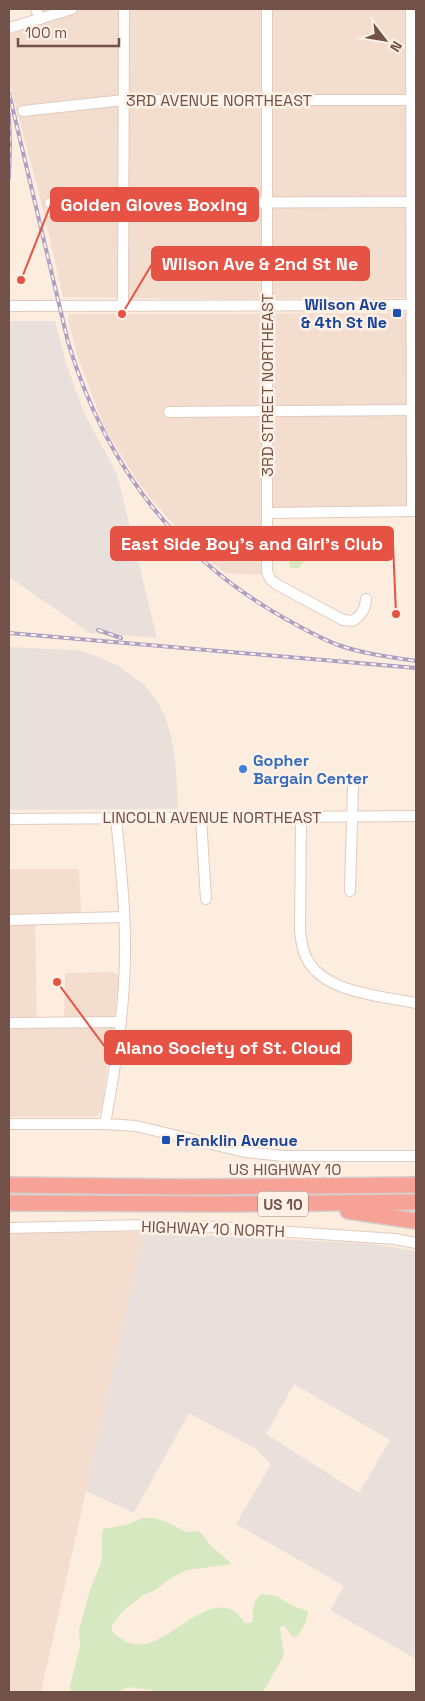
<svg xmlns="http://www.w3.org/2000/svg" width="425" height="1701" viewBox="0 0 425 1701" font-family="'Space Grotesk',sans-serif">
<rect width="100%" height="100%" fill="#fceddf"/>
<g fill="#f3ddce">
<polygon points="41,9 416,9 416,298 211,299 63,297 43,209 9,81 9,35 44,22"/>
<polygon points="416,313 416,507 262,508 262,575 226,573 208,560 188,540 151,499 135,477 105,429 77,355 68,319 69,315 74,314"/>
<polygon points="9,869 79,869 81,914 35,915 37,1028 64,1029 65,973 113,972 119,976 116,1007 102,1104 100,1112 95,1117 9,1117 9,1038 11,1016 9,1016"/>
<polygon points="72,1231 144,1232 41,1692 9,1692 9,1232"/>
</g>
<g fill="#eae0db" fill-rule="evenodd">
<polygon points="9,321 55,321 65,360 83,411 117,474 157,638 90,633 9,577"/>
<polygon points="9,647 76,650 96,656 119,666 144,685 157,701 166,718 172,742 176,769 178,809 9,810"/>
<path d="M 144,1232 L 373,1244 L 416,1251 L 416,1659 L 330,1610 L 344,1586 L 236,1524 L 271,1464 L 256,1449 L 189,1413 L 134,1513 L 86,1491 ZM 294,1384 L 390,1440 L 359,1493 L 266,1434 Z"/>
</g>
<g fill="#d5e8bf">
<polygon points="289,539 311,540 312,550 299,568 290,568 286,544"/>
<path d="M 142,1518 L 154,1518 L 167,1522 L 186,1532 L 197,1531 L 202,1534 L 210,1545 L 232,1564 L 187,1570 L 169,1579 L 154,1591 L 143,1595 L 123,1611 L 112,1625 L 112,1631 C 115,1635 119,1637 123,1640 C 159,1662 195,1597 230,1609 C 236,1611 241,1618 245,1623 L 250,1623 L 253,1620 C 252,1609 253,1601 261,1594 L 276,1596 L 293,1606 L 308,1611 C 307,1620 302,1633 294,1638 L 283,1625 L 280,1628 L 284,1655 L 263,1692 L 149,1692 L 153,1690 L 127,1687 L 118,1692 L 71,1692 L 70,1686 L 80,1647 L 79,1630 L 82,1620 L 90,1590 L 102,1560 L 102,1535 L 103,1529 L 126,1525 Z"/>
</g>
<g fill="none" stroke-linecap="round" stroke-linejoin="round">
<defs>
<g id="minor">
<polyline points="36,9 40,19"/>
<path d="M 267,9 L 267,571 L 270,579 L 276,584 L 343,620 L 353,621 C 362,614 365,610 366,599"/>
<polyline points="411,9 412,511"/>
<polyline points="9,28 72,9"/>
<polyline points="23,111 124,100 416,100"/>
<polyline points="50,203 416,202"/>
<polyline points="9,306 416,305"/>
<polyline points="123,306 124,9"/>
<polyline points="169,412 416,410"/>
<polyline points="267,513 416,511"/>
<path d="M 301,817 L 300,931 C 301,940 302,949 306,957 C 322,993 382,996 416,1003"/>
<polyline points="201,818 206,899"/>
<polyline points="9,819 416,816"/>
<polyline points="350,891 353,786"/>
<polyline points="9,920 124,917"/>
<polyline points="9,1023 121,1022"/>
<polyline points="9,1124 105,1124 136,1126 245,1152 284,1156 416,1156"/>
<path d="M 105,1124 C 116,1063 126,1002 125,941 C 125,900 120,859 116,818"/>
<polyline points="9,1228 145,1225 218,1227 395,1239 416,1243"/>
</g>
<g id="highway">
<polyline points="9,1185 184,1187 416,1185"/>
<polyline points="9,1203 225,1204 416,1202"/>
<polyline points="348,1211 416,1221"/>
</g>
</defs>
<use href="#minor" stroke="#e1cabf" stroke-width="12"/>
<use href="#highway" stroke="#d7cecc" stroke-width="18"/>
<use href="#minor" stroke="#fff" stroke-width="10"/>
<use href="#highway" stroke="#f6a296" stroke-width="15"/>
<defs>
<g id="rail">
<path d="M 9,93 L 68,342 C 104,462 174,556 284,618 C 302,628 319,638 338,645 C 364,654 390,657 416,661"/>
<polyline points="9,114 10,145 9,178"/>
<polyline points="98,630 121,638"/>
<polyline points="9,633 416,668"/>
</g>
</defs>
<use href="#rail" stroke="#ae9fc4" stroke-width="4"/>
<use href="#rail" stroke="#fff1e5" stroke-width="2" stroke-dasharray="5.5" stroke-linecap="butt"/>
</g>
<g fill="#1a4fb4" stroke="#fff1e5" stroke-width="2">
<rect x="392" y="308" width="10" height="10" rx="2.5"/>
<rect x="161" y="1135" width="10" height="10" rx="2.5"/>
</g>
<circle fill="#3f7fe0" stroke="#fff1e5" stroke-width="2" cx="243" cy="769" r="5"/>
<g text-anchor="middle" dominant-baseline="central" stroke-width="5" stroke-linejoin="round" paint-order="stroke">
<rect fill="#fff1e5" stroke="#9c8177" stroke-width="1" x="258" y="1191.5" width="50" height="25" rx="4"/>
<g font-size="15" font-weight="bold" fill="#715148">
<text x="283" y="1204">US 10</text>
</g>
<g font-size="16" fill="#715148" stroke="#fff1e5">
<text x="219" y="100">3RD AVENUE NORTHEAST</text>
<text transform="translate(267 385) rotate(-90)">3RD STREET NORTHEAST</text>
<text x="212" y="817">LINCOLN AVENUE NORTHEAST</text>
<text x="285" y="1169">US HIGHWAY 10</text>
<text transform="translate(213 1229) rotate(2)">HIGHWAY 10 NORTH</text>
</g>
<g font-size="16" font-weight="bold" fill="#164399" stroke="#fff1e5" text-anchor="end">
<text x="387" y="304">Wilson Ave<tspan x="387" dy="18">&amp; 4th St Ne</tspan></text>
<text x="176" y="1140" text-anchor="start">Franklin Avenue</text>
</g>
<g font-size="16" font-weight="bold" fill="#366cbe" stroke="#fff1e5" text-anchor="start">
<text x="253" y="760">Gopher<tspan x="253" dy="18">Bargain Center</tspan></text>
</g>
</g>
<path fill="none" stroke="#e65244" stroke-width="2" d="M21 280L51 204M122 314L152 264M396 614L393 544M57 982L105 1047"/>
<g fill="#e65244" stroke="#fff1e5" stroke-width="2">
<circle cx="21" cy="280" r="5"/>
<circle cx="122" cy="314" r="5"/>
<circle cx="396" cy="614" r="5"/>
<circle cx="57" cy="982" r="5"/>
</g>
<g fill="#e65244" stroke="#e65244" stroke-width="2">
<rect x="51" y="188" width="207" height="33" rx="5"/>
<rect x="152" y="247" width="217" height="33" rx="5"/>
<rect x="111" y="527" width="282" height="33" rx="5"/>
<rect x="105" y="1031" width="246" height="33" rx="5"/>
</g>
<g font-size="18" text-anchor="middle" font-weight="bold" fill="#fff">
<text x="154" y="211">Golden Gloves Boxing</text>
<text x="260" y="270">Wilson Ave &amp; 2nd St Ne</text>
<text x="252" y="550">East Side Boy's and Girl's Club</text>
<text x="228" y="1054">Alano Society of St. Cloud</text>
</g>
<rect width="425" height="1701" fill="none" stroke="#715148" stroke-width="20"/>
<g transform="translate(385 40) rotate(121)" stroke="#fff1e5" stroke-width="4" paint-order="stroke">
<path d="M0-4L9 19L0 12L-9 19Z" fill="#715148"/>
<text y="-8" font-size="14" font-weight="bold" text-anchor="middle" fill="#715148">N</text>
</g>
<path d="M18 38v8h101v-8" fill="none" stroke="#715148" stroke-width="2.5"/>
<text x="25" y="38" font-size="15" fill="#715148" stroke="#fff1e5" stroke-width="4" paint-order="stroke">100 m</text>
</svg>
